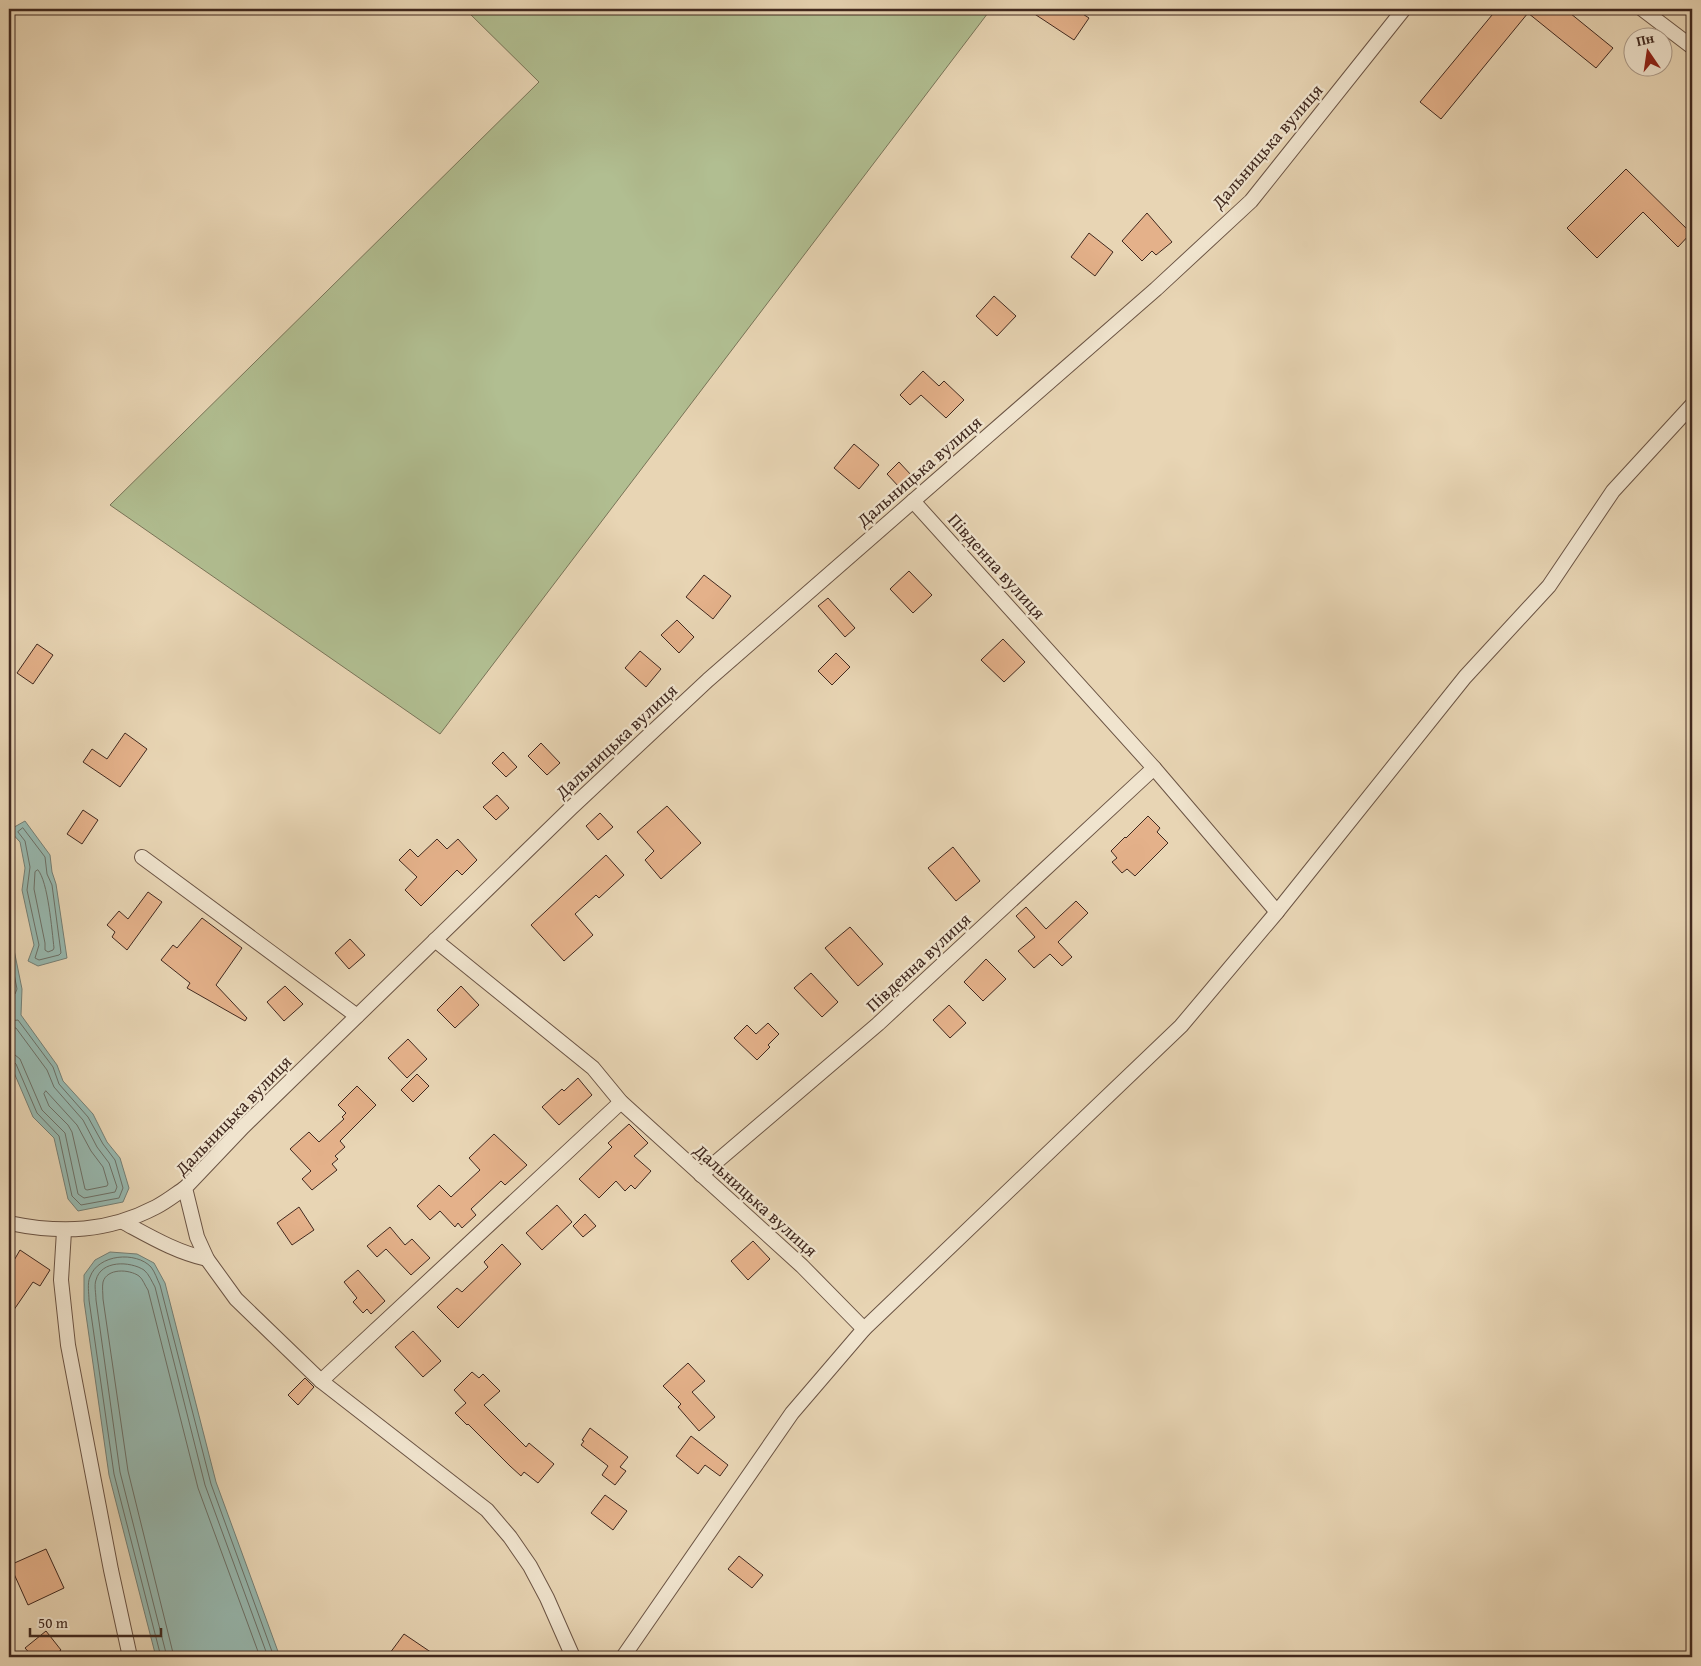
<svg xmlns="http://www.w3.org/2000/svg" width="1701" height="1666" viewBox="0 0 1701 1666" font-family="'Gentium Book Plus',serif">
<rect width="100%" height="100%" fill="#e8d5b4"/>
<filter id="stains"><feTurbulence type="fractalNoise" baseFrequency=".004" numOctaves="4"/><feColorMatrix values="0 0 0 0 .2 0 0 0 0 .09 0 0 0 0 .02 0 0 0 .5 -.17"/></filter>
<radialGradient id="worn" r=".72"><stop offset=".6" stop-color="#630" stop-opacity="0"/><stop offset="1" stop-color="#630" stop-opacity=".3"/></radialGradient>
<polygon fill="#b1be91" stroke="#797458" points="465,9 991,9 440,734 110,505 539,82"/>
<g fill="#97b8af" stroke="#757f75">
<polygon points="25,821 50,855 52,872 56,884 67,958 38,966 28,961 34,945 22,890 25,868 20,842 9,830"/>
<polygon points="9,937 12,940 22,989 21,1015 57,1065 63,1081 93,1114 107,1142 120,1158 129,1188 123,1202 78,1211 68,1199 54,1138 33,1117 9,1061 9,1017 13,1015 14,1005 9,994"/>
<polygon points="110,1252 137,1254 154,1263 165,1283 216,1482 280,1657 156,1657 109,1475 84,1301 84,1275 95,1260"/>
</g>
<g fill="none" stroke-linecap="round" stroke-linejoin="round">
<g stroke="#6c7067" stroke-width="1">
<polygon points="23,828 45,857 47,874 52,885 61,953 59,955 39,960 35,958 39,945 27,890 30,867 25,841 18,832"/>
<path d="M 38,870 C 48,881 52,931 54,948 L 53,950 L 48,952 L 45,950 L 45,943 L 34,889 L 35,872 Z"/>
<polyline points="9,948 17,989 15,994 9,993"/>
<polyline points="9,1021 18,1020 53,1067 59,1084 88,1117 103,1144 115,1160 123,1188 119,1198 81,1205 72,1196 59,1136 37,1113 16,1064 13,1061 9,1061"/>
<polyline points="9,1027 16,1028 47,1070 54,1087 83,1120 97,1147 109,1163 117,1187 115,1192 84,1198 78,1194 65,1133 42,1110 20,1059 15,1055 9,1054"/>
<polygon points="46,1091 77,1125 91,1151 103,1167 108,1184 107,1186 87,1190 85,1189 72,1132 68,1125 49,1106 44,1094"/>
<path d="M 161,1657 L 114,1474 L 89,1300 C 89,1294 87,1283 90,1277 C 98,1254 136,1251 151,1267 C 155,1272 157,1279 160,1285 L 211,1484 L 274,1657"/>
<path d="M 167,1657 L 120,1472 L 96,1300 C 96,1294 94,1285 96,1280 C 101,1260 130,1261 144,1270 C 149,1274 152,1282 155,1287 L 205,1485 L 268,1657"/>
<path d="M 174,1657 L 128,1471 L 103,1299 C 103,1294 102,1287 103,1282 C 107,1268 129,1269 139,1276 C 143,1279 145,1286 148,1290 L 198,1488 L 260,1657"/>
</g>
</g>
<g fill="#e4b18a" stroke="#41291f">
<polygon points="1027,9 1075,9 1089,18 1074,40"/>
<polygon points="1497,9 1565,9 1613,48 1596,68 1528,13 1441,119 1420,102"/>
<polygon points="1626,169 1691,233 1678,247 1643,212 1597,258 1567,228"/>
<polygon points="1147,213 1172,242 1156,255 1152,251 1142,261 1122,241"/>
<polygon points="1089,233 1113,252 1095,276 1071,257"/>
<polygon points="994,296 1016,316 997,336 976,316"/>
<polygon points="923,371 939,386 944,381 964,400 946,418 921,395 910,405 900,395"/>
<polygon points="854,444 879,465 859,489 834,468"/>
<polygon points="899,462 912,476 900,488 887,474"/>
<polygon points="909,571 932,595 913,613 890,589"/>
<polygon points="704,575 731,596 713,619 686,597"/>
<polygon points="828,598 855,628 845,637 818,606"/>
<polygon points="677,620 694,637 679,653 661,635"/>
<polygon points="1003,639 1025,662 1004,682 981,660"/>
<polygon points="37,644 53,655 33,684 17,673"/>
<polygon points="640,651 661,669 646,687 625,668"/>
<polygon points="836,653 850,667 832,685 818,671"/>
<polygon points="125,733 147,749 120,787 83,762 92,749 107,759"/>
<polygon points="541,743 560,763 547,775 528,756"/>
<polygon points="503,752 517,767 506,777 492,763"/>
<polygon points="497,795 509,808 496,820 483,807"/>
<polygon points="667,806 701,843 661,879 645,860 654,851 637,832"/>
<polygon points="83,810 98,820 82,844 67,834"/>
<polygon points="600,813 613,827 598,840 586,826"/>
<polygon points="1148,816 1160,828 1157,832 1168,843 1135,876 1127,869 1122,873 1112,862 1117,858 1111,851 1125,837 1126,838"/>
<polygon points="437,839 447,849 458,839 477,860 462,875 457,870 421,906 405,890 417,877 399,860 410,849 418,857"/>
<polygon points="953,847 980,881 956,901 928,868"/>
<polygon points="606,855 624,875 599,898 596,895 575,914 593,935 564,961 531,925"/>
<polygon points="148,892 162,902 127,950 112,937 115,932 107,925 119,911 128,919"/>
<polygon points="1076,901 1088,913 1058,942 1072,957 1062,966 1050,954 1034,968 1018,951 1035,937 1016,916 1026,907 1046,929"/>
<polygon points="202,918 242,948 216,985 247,1018 245,1021 187,988 190,983 161,960 173,945 177,948"/>
<polygon points="850,927 883,964 858,986 825,948"/>
<polygon points="350,939 365,955 349,969 335,953"/>
<polygon points="986,959 1006,979 983,1001 964,982"/>
<polygon points="811,973 838,1002 822,1017 794,988"/>
<polygon points="285,986 303,1004 284,1021 267,1002"/>
<polygon points="461,986 479,1005 455,1028 437,1010"/>
<polygon points="949,1005 966,1023 950,1038 933,1020"/>
<polygon points="768,1023 779,1034 768,1045 770,1047 757,1060 734,1038 747,1025 756,1034"/>
<polygon points="408,1039 427,1059 407,1078 388,1058"/>
<polygon points="417,1074 429,1086 413,1102 401,1090"/>
<polygon points="578,1078 592,1095 559,1125 542,1107 562,1089 564,1091"/>
<polygon points="357,1086 376,1105 340,1141 345,1147 335,1156 338,1159 332,1164 337,1170 312,1190 302,1179 311,1171 290,1149 309,1132 319,1142 344,1119 342,1117 346,1113 338,1105"/>
<polygon points="629,1124 648,1143 634,1156 651,1171 635,1189 631,1185 625,1191 616,1181 599,1198 579,1179 612,1147 608,1143"/>
<polygon points="494,1134 527,1165 505,1185 501,1181 471,1209 476,1215 462,1228 458,1223 455,1227 440,1211 430,1220 417,1206 439,1185 451,1197 480,1170 469,1158"/>
<polygon points="557,1205 572,1222 542,1250 526,1233"/>
<polygon points="299,1207 314,1230 292,1245 277,1223"/>
<polygon points="585,1214 596,1226 583,1237 573,1226"/>
<polygon points="390,1227 405,1245 412,1239 430,1258 411,1275 386,1249 377,1257 367,1246"/>
<polygon points="753,1241 770,1259 748,1280 731,1261"/>
<polygon points="502,1244 521,1264 458,1328 437,1307 457,1288 462,1292 488,1267 484,1262"/>
<polygon points="20,1250 50,1270 40,1286 33,1282 9,1317 9,1269"/>
<polygon points="358,1270 385,1301 371,1314 367,1309 363,1313 353,1302 357,1298 344,1282"/>
<polygon points="413,1331 441,1361 423,1377 395,1347"/>
<polygon points="688,1363 705,1381 692,1392 715,1417 699,1431 678,1407 681,1404 663,1386"/>
<polygon points="472,1372 479,1378 483,1374 500,1391 484,1405 526,1447 529,1443 554,1464 538,1483 524,1472 521,1476 510,1466 468,1424 467,1425 455,1413 466,1403 454,1390"/>
<polygon points="305,1378 314,1387 298,1405 288,1395"/>
<polygon points="590,1428 628,1457 620,1467 626,1471 615,1485 602,1475 608,1466 581,1445 584,1441 582,1440"/>
<polygon points="691,1436 728,1465 720,1476 705,1465 698,1474 676,1456"/>
<polygon points="605,1495 627,1511 613,1530 591,1513"/>
<polygon points="46,1549 64,1588 28,1605 10,1565"/>
<polygon points="739,1556 763,1575 752,1588 728,1569"/>
<polygon points="46,1631 61,1650 52,1657 33,1657 25,1648"/>
<polygon points="404,1634 438,1657 387,1657"/>
</g>
<g fill="none" stroke-linecap="round" stroke-linejoin="round">
<defs>
<g id="street">
<polyline points="1642,9 1692,47"/>
<polyline points="913,501 1154,768 1277,912"/>
<polyline points="142,857 357,1016"/>
<polyline points="435,940 593,1068 621,1102 802,1266 864,1329"/>
<polyline points="701,1175 878,1024 1154,768"/>
<path d="M 123,1222 C 151,1237 176,1252 207,1259"/>
<path d="M 9,1223 C 62,1234 108,1232 156,1207 C 166,1202 176,1194 185,1188"/>
<polyline points="64,1231 61,1280 68,1345 111,1570 130,1657"/>
<polyline points="321,1381 621,1102"/>
<polyline points="573,1657 547,1598 530,1566 510,1537 487,1510 321,1381 236,1299 207,1259 197,1237 185,1188 243,1127 571,808 708,680 1156,289 1251,201 1404,9"/>
<polyline points="623,1657 792,1413 864,1329 1181,1026 1277,912 1465,677 1549,586 1613,491 1692,405"/>
</g>
</defs>
<use href="#street" stroke="#6b5444" stroke-width="16"/>
<use href="#street" stroke="#f0e4ce" stroke-width="14"/>
</g>
<g text-anchor="middle" dominant-baseline="central" stroke-width="4.5" stroke-linejoin="round" paint-order="stroke">
<g font-size="18" fill="#41291f" stroke="#f0e4ce">
<text transform="translate(1267 146) rotate(-49)">Дальницька вулиця</text>
<text transform="translate(919 471) rotate(-41)">Дальницька вулиця</text>
<text transform="translate(997 566) rotate(48)">Південна вулиця</text>
<text transform="translate(616 741) rotate(-43)">Дальницька вулиця</text>
<text transform="translate(918 962) rotate(-43)">Південна вулиця</text>
<text transform="translate(233 1115) rotate(-46)">Дальницька вулиця</text>
<text transform="translate(756 1200) rotate(42)">Дальницька вулиця</text>
</g>
</g>
<rect width="1701" height="1666" fill="none" stroke="#e8d5b4" stroke-width="30"/>
<rect x="10" y="10" width="1681" height="1646" fill="none" stroke="#41291f" stroke-width="2.5"/>
<rect x="15" y="15" width="1671" height="1636" fill="none" stroke="#41291f"/>
<g transform="translate(1648 52) rotate(347)"><circle r="24" fill="#f0e4ce" stroke="#aa9988"/>
<path d="M0-4L9 19L0 12L-9 19Z" fill="#8f2418"/>
<text y="-8" font-size="14" font-weight="bold" text-anchor="middle" fill="#41291f">Пн</text>
</g>
<path d="M30 1628v8h131v-8" fill="none" stroke="#41291f" stroke-width="2.5"/>
<text x="38" y="1628" font-size="15" fill="#41291f" stroke="#f0e4ce" stroke-width="4" paint-order="stroke">50 m</text>
<rect width="100%" height="100%" filter="url(#stains)"/>
<rect width="100%" height="100%" fill="url(#worn)"/>
</svg>
